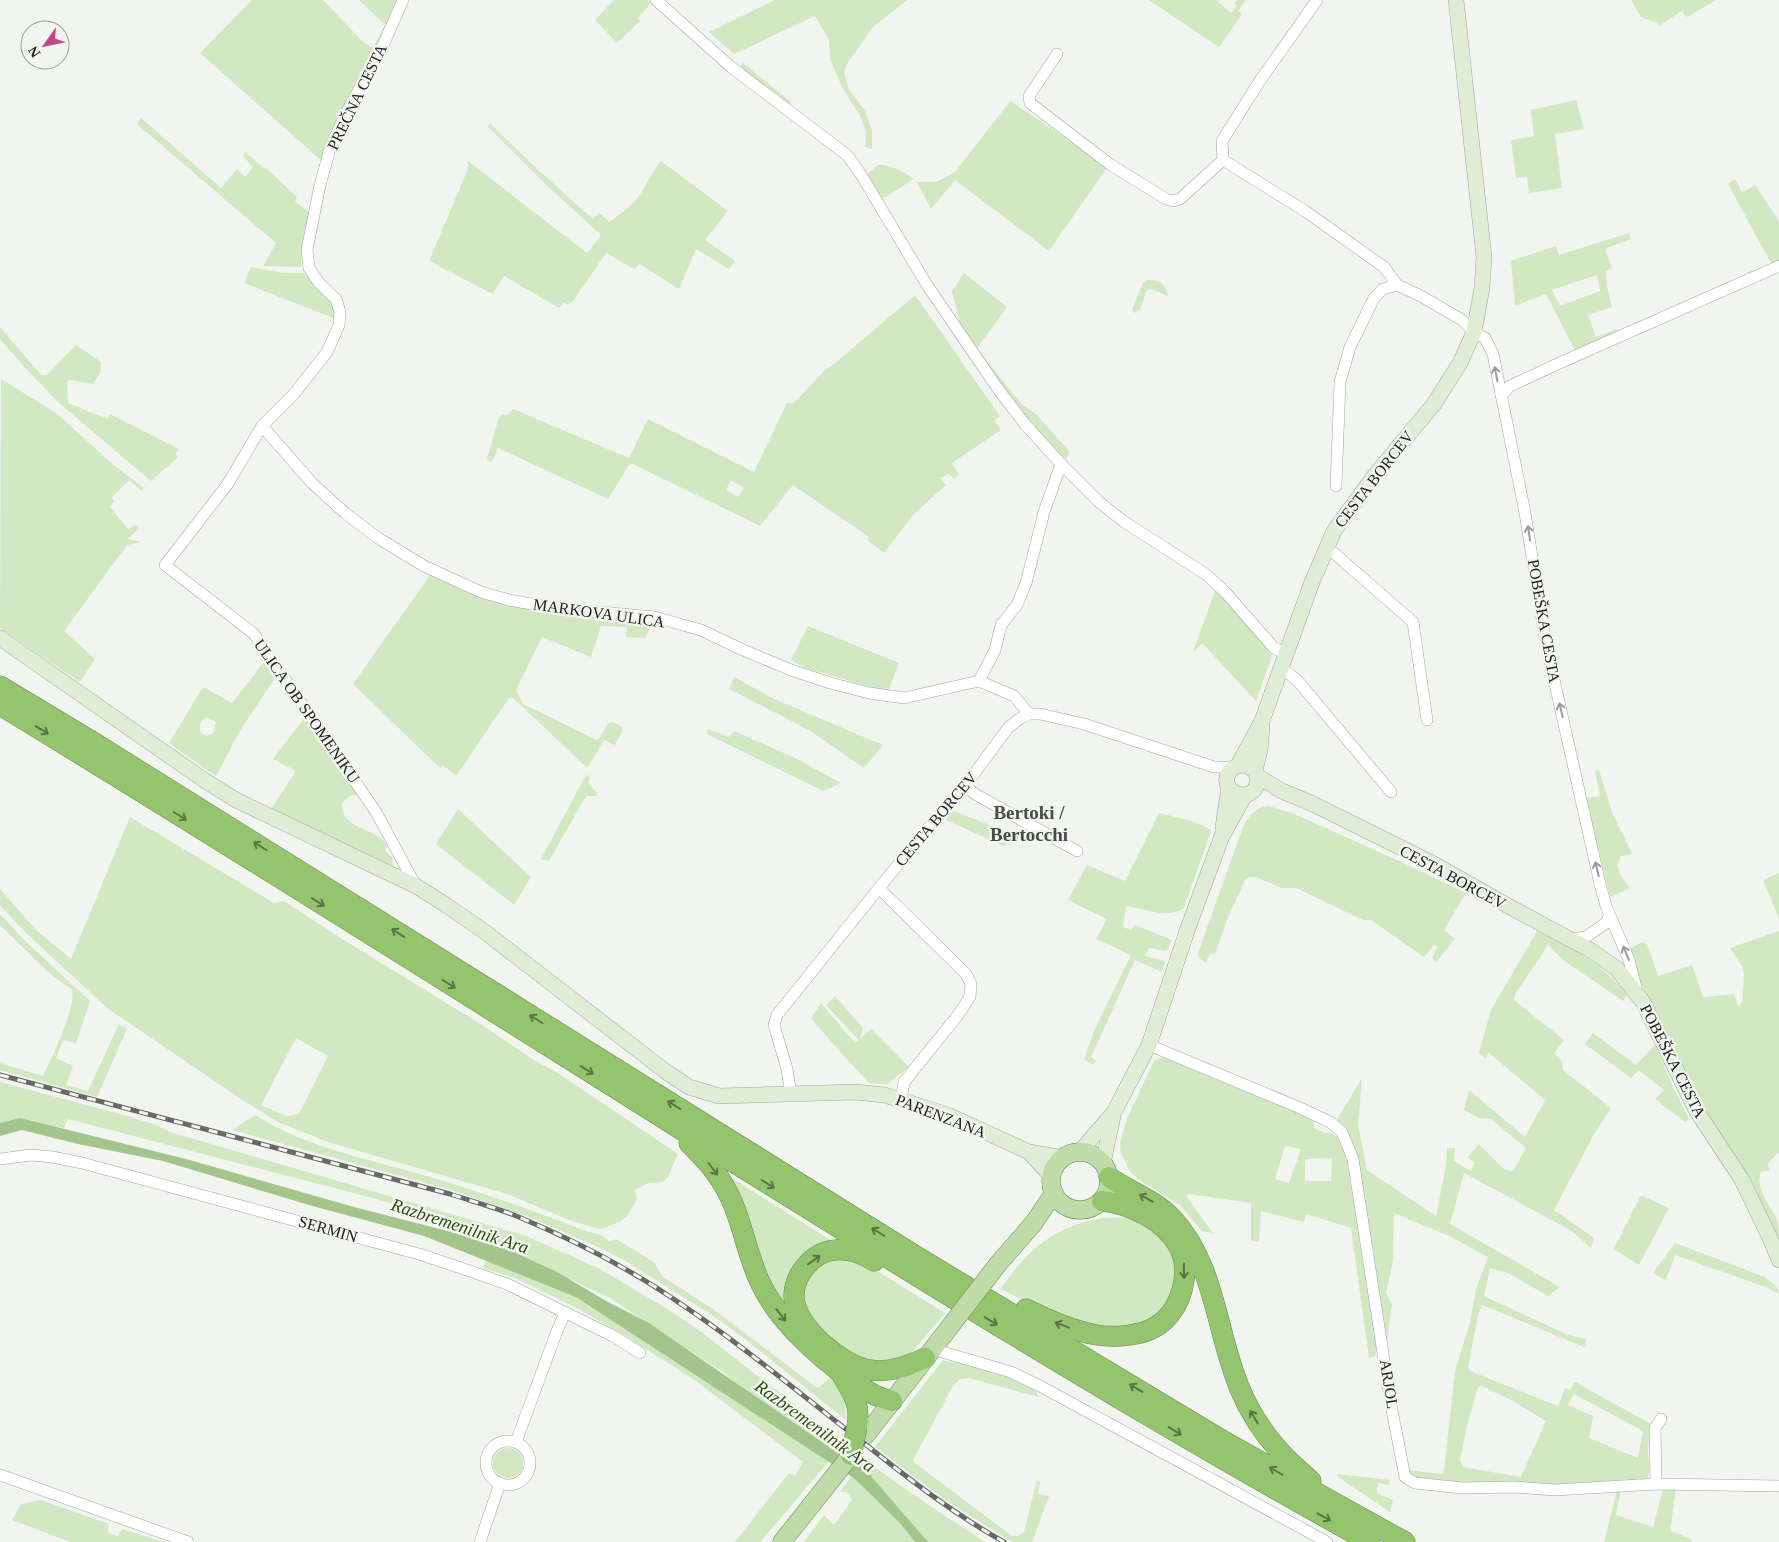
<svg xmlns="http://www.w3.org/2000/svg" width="1779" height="1542" viewBox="0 0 1779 1542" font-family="'Times New Roman',serif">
<rect width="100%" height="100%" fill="#f2f4f0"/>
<g fill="#d1e8c2" fill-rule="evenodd">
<polygon points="252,0 323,0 364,43 371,47 375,44 385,25 359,0 399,0 377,50 363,71 354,87 323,162 200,53"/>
<polygon points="614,0 648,0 651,3 638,18 640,21 617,43 595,20"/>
<polygon points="775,0 907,0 872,28 847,64 844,72 848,88 864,109 872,130 872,149 865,147 866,131 860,116 842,87 830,59 829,40 815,16 734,54 709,32"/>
<polygon points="1149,0 1216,0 1231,13 1237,6 1234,4 1237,0 1246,0 1238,11 1242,14 1219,47"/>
<polygon points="1631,0 1716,0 1687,17 1683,13 1683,10 1661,25 1641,17"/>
<polygon points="743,63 791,102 788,106 740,67"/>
<polygon points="1576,100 1584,129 1555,134 1562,188 1529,193 1527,177 1516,178 1511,140 1534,136 1531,110"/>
<polygon points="1010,101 1108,166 1049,251 955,180 931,209 917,182 936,182 955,172"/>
<polygon points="141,118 221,188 237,169 245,177 253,167 243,156 245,152 265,169 266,168 297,197 295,201 310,213 301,257 301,267 263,266 276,243 137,124"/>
<path d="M 490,123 L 537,169 L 593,219 L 599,213 L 610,222 C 618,215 628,209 635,201 C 645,189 651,173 661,161 L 728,211 L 705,240 L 735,261 L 729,269 L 696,249 L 679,289 L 640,264 L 634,269 L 606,253 L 574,300 L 568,305 L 564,302 L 559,308 L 504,276 L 493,294 L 429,261 L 468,169 L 468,161 L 587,253 L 600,237 L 600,234 L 543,182 L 488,127 Z"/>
<path d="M 878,165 C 890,164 904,172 914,179 L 882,199 L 866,175 Z"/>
<polygon points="1735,179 1742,192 1755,185 1779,221 1779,261 1772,265 1728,184"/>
<path d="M 1629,233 L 1631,239 L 1605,249 L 1612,268 L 1606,271 L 1607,287 L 1612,307 L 1588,315 L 1596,337 L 1617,329 L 1619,336 L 1577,354 L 1546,294 L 1515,306 L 1511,261 L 1556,246 L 1559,255 ZM 1597,275 L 1600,291 L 1560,306 L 1552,290 Z"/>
<polygon points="251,267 282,273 304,273 330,300 333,305 336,319 244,283"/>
<polygon points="964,273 1007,307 977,348 1022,405 1035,413 1070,452 1066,459 1053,450 992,375 962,331 952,291"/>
<path d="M 1147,280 C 1160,280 1165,283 1168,296 L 1150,289 L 1147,290 L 1140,309 L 1135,313 L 1132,310 L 1143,282 Z"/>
<path d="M 915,295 L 1000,416 L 994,420 L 1001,430 L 952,463 L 959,475 L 953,479 L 949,474 L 940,478 L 946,485 L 913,515 L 884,553 L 867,540 L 869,537 L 793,485 L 760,526 L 633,464 L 629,465 L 608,499 L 498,448 L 493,460 L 490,462 L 487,459 L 499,417 L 503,415 L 508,415 L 513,409 L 629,458 L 648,419 L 754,472 L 787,403 L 794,403 L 824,371 L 834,364 ZM 731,480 L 744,488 L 738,497 L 726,490 Z"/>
<polygon points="0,327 41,375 47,375 76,345 101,362 101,371 93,384 70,380 67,381 68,403 108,419 110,414 179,449 175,454 178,457 151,481 58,402 28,371 0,339"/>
<polygon points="1,379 56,413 116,467 144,488 142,491 129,480 112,497 114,501 110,507 128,529 135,525 139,529 127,539 141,542 127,545 64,631 95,659 81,680 78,681 0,628"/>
<polygon points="431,574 472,592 649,623 651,626 645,638 626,637 627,627 601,626 591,657 542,637 516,690 523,704 597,740 600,738 608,723 613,722 622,727 622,732 615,745 604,740 587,768 512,697 509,698 457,775 455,775 443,765 440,768 353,684"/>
<polygon points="1215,591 1218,591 1273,653 1256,701 1204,645 1202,644 1193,652"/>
<polygon points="808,626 899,663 888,692 805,668 791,660"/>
<path d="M 267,658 L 277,675 L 241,729 L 216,776 L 169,743 L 203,687 L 232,703 ZM 207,717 L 216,722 L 213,733 L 207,736 L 201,733 C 198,727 201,719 207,717 Z"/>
<polygon points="734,677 772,698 883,745 864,768 809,730 729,689"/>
<path d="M 306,716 L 359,795 L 350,796 L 342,802 C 340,830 374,826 387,845 L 385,851 L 392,857 L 393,866 C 352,846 311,829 271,809 L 296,771 L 273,759 Z"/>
<polygon points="708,729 729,737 734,731 793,757 841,783 823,791 707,734"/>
<path d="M 1599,770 L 1613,815 L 1632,853 L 1630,855 L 1621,856 C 1613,869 1623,878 1630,888 L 1610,897 L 1586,798 L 1600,796 L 1595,771 Z"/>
<polygon points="586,775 590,777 588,783 598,794 597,796 586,796 549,861 541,859"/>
<path d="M 1268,806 L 1292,813 L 1397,860 L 1466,893 L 1444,930 L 1455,939 L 1436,962 L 1432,958 L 1438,947 L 1434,945 L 1424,957 L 1371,920 L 1363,920 L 1296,888 L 1282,888 L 1256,877 L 1250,877 L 1245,880 L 1227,920 L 1215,954 L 1210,954 L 1206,963 L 1199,958 L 1198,953 L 1243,827 C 1248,815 1256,808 1268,806 Z"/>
<polygon points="458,809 531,877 514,905 436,844"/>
<polygon points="952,810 1009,833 1008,843 1003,846 946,820"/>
<path d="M 1159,813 C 1173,817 1201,821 1211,831 L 1184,908 C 1167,920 1145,908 1126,906 L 1123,927 L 1131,930 L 1135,925 L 1172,940 L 1167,951 L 1149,948 L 1145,956 L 1165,961 L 1162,972 L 1135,960 L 1091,1057 L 1096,1061 L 1093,1065 L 1084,1059 L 1094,1031 L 1131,955 L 1096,939 L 1107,919 L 1068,900 L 1087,865 L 1125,881 Z"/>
<path d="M 130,817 L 274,903 L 284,901 L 339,937 L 482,1025 L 534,1060 L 556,1072 L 678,1154 L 668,1177 L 663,1182 L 648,1183 L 635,1190 L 637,1199 L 628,1215 L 621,1221 L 602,1229 L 595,1228 L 564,1218 L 510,1195 L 328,1142 L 278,1122 L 241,1099 L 107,1008 L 24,931 L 0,905 L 0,889 L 37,931 L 71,959 ZM 296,1038 L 328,1056 L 299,1114 L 287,1116 L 261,1105 Z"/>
<polygon points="1779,873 1779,919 1763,880"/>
<path d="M 0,914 L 23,939 L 90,1001 L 76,1043 L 63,1040 L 56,1058 L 73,1066 L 66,1085 L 88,1091 L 119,1024 L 127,1029 L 97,1097 L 0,1070 L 0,1063 L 43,1076 C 52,1057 76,1009 72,990 L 47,971 L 0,925 Z"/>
<path d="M 1537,931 C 1573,949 1602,963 1627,995 L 1623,1001 L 1563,960 L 1548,945 L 1515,994 L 1514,1000 L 1564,1040 L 1554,1054 L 1562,1061 L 1563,1070 L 1611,1108 L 1593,1136 L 1554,1210 L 1594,1238 L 1591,1248 L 1572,1231 L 1464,1173 L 1450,1224 L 1560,1287 L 1548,1296 L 1508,1273 L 1490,1268 L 1484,1296 L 1568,1335 L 1587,1339 L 1584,1347 L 1482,1305 L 1478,1315 L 1468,1368 L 1470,1371 L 1558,1406 L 1565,1388 L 1570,1390 L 1575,1382 L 1651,1424 C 1650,1434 1648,1444 1648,1454 C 1649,1463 1651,1471 1647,1479 L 1598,1485 L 1484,1485 L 1422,1479 L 1414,1476 L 1408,1470 L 1442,1474 L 1444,1471 L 1455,1371 L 1470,1323 L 1476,1289 L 1488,1257 L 1449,1236 L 1394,1213 L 1393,1261 L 1386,1293 L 1392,1304 L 1387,1340 L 1359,1166 L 1336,1121 L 1362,1078 L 1358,1125 L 1367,1170 L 1436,1216 L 1446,1165 L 1447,1148 L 1455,1148 L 1454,1161 L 1471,1171 L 1475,1163 L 1468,1157 L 1479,1144 L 1505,1170 L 1513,1171 L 1526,1148 L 1491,1119 L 1479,1118 L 1464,1110 L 1469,1090 L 1525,1137 L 1545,1100 L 1488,1052 L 1486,1059 L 1479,1053 L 1491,1010 ZM 1481,1386 L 1511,1400 L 1546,1421 L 1521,1477 L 1463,1467 L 1460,1460 L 1467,1425 L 1478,1387 ZM 1574,1394 L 1643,1431 L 1638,1458 L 1589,1438 L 1593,1416 L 1568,1405 Z"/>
<path d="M 1779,931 L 1779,1152 L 1768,1163 L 1769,1170 L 1761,1172 C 1754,1190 1773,1207 1778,1223 C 1779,1228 1779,1236 1779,1243 L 1753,1184 L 1703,1109 L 1637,975 L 1629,949 L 1642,942 L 1647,944 L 1658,976 L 1692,965 L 1703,997 L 1734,994 L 1738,1006 L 1742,1002 L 1744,977 L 1743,968 L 1730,948 Z"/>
<polygon points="835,996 863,1028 860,1039 871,1029 909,1067 887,1084 869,1083 843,1055 811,1018 821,1003 855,1043 859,1040 826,1005"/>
<polygon points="1593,1033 1636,1065 1655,1045 1674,1089 1689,1119 1685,1122 1655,1099 1664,1090 1639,1070 1631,1078 1585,1044"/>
<path d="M 1161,1057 C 1213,1072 1264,1095 1313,1121 L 1315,1129 L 1325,1133 L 1329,1132 L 1338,1137 L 1346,1153 L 1377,1349 L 1375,1356 L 1369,1358 L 1351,1228 L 1306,1214 L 1304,1222 L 1261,1211 L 1259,1242 L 1251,1240 L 1251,1203 L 1189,1194 L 1186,1196 L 1213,1233 L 1202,1231 L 1180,1205 L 1139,1180 L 1129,1170 L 1120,1151 L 1121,1138 L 1128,1116 L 1154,1061 ZM 1285,1146 L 1301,1149 L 1289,1183 L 1275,1179 ZM 1332,1158 L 1331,1181 L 1305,1181 L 1305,1159 Z"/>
<polygon points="0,1082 124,1115 156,1125 170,1132 526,1236 598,1268 664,1307 700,1331 841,1441 835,1453 771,1411 724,1373 610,1298 504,1248 470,1240 470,1236 425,1213 369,1197 68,1119 64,1128 25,1121 0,1124"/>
<path d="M 255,1115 C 307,1148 369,1159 427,1176 C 482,1192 536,1212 589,1232 L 602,1235 L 609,1242 L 616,1239 L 654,1262 L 662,1276 L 713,1309 L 816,1387 L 819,1387 L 832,1376 L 845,1402 L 846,1420 L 745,1339 L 715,1317 L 622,1259 L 600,1248 L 529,1217 L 448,1189 L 232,1130 Z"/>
<polygon points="727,1175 837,1244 798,1262 792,1319 768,1287"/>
<polygon points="1641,1195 1669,1208 1639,1265 1614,1249"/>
<path d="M 1131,1214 L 1165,1235 L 1180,1269 L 1164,1313 L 1129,1330 L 1069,1322 L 1000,1289 C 1009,1278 1018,1264 1029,1254 C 1057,1228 1090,1215 1128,1218 Z"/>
<polygon points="1675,1243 1765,1277 1777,1287 1779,1294 1768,1288 1675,1255 1666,1280 1653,1273"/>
<polygon points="488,1256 553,1282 732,1394 762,1418 830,1460 760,1542 735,1542 789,1473 795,1476 803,1462 693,1379 622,1334 577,1308 517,1279 483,1268"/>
<polygon points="841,1258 861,1261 945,1313 906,1359 872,1364 826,1338 808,1320 802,1299 803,1286 813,1269 826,1260"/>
<polygon points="943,1360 996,1371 1033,1389 1037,1393 1038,1397 969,1378 960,1379 953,1386 913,1460 915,1463 1012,1536 1018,1536 1024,1532 1037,1480 1040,1482 1038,1494 1049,1496 1032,1542 1012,1542 999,1534 944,1499 875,1447"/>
<circle cx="508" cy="1463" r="15"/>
<path d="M 864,1460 L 936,1510 L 985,1542 L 804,1542 L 824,1515 L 834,1525 L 852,1500 C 849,1493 848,1492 840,1492 Z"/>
<polygon points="1337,1474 1390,1480 1389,1485 1378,1483 1377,1493 1393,1500 1390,1512 1338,1477"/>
<polygon points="1676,1488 1670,1531 1691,1539 1692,1542 1604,1542 1617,1490 1621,1490 1616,1515 1653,1527 1663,1489"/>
<polygon points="41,1500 109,1524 108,1533 118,1536 122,1529 164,1542 70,1542 12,1520 21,1504"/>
</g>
<polygon fill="#a3c48b" points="20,1118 186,1159 354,1207 494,1243 557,1272 608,1302 649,1323 835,1451 864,1468 928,1542 915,1542 900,1523 855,1479 576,1297 424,1236 309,1205 163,1161 78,1144 22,1130 0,1136 0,1123"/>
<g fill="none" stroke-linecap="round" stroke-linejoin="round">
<defs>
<g id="street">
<polyline points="403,0 380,52 345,115 330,149 320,185 307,250 309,268 319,283 336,299 340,312 339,325 327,352 294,394 262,426 227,485 165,565 254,634 376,812 416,886"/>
<polyline points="656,0 731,67 847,155 860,173 927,285 998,389 1024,423 1061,464 1098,501 1123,521 1207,575 1226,593 1274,648 1286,654"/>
<polyline points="1057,54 1029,96 1030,103 1111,165 1166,199 1173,201 1180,199 1223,160 1222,141 1259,82 1317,0"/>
<polyline points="1223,160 1305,211 1384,267 1397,285"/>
<polyline points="1501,396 1510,386 1564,361 1779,266"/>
<polyline points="262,426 312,483 345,513 378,538 424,566 481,592 509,600 548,607 654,617 701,630 743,650 791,670 830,683 869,693 904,698 979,681 1014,696 1029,714"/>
<polyline points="1336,486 1340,382 1350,347 1374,298 1383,289 1397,285 1421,296 1462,320 1474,332 1485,338 1493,354 1525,513 1546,644 1600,884 1606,906 1629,960 1637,991"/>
<polyline points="1327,547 1413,622 1427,720"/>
<polyline points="1281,668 1297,680 1391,792"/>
<polyline points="979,681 995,650 1001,625 1017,605 1026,583 1044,512 1061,464"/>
<polyline points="965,786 975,794 1077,851"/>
<polyline points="879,888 966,974 971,984 970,997 958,1015 904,1082 901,1099"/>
<polyline points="1569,939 1586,937 1606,923 1610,915"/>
<polyline points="1149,1045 1298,1107 1330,1122 1342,1132 1353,1159 1391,1405 1405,1477 1415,1483 1462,1488 1514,1487 1555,1490 1656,1484 1779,1486"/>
<polyline points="791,1095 787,1069 774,1025 777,1015 879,888 931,825 965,786 1008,728 1019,719 1029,714 1040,714 1084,724 1214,767 1234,767"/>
<polyline points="0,1159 31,1155 52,1157 82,1163 419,1254 461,1268 507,1284 613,1336 640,1353"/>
<polyline points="932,1349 1011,1372 1040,1386 1327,1542"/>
<circle cx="508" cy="1463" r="22"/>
<polyline points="516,1442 557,1331 565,1313"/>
<polyline points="0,1475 188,1542"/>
<polyline points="1656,1484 1655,1428 1661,1419"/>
<polyline points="480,1542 500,1483"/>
</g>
<g id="secondary">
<polyline points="0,638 204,780 236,800 416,886 446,905 485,932 665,1071 689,1087 719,1096 855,1092 885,1095 948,1115 1029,1152 1063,1158"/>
<polyline points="1238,765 1262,721 1312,582 1334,531 1375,475 1434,404 1460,363 1474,332 1482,288 1484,257 1456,0"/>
<polyline points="1255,771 1260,750 1262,727"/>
<path d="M 1257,776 C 1261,807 1216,795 1229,772 C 1233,766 1240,765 1247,765 L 1255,771 L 1257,776 L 1282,791 L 1311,803 L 1432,863 L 1512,908 L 1590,950 L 1616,968 L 1643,1002 L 1696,1110 L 1742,1180 L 1770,1238 L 1779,1260"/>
<polyline points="1223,827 1229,787"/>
<polyline points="1029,1152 1052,1177"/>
<polyline points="1079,1153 1114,1112 1149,1045 1188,928 1222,836 1245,795"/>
<polyline points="1103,1163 1113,1116"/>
</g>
<g id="primary">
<circle cx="1080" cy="1181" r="29"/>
<polyline points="998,1264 1033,1224 1054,1193"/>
<polyline points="866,1435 942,1337"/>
<polyline points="782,1542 851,1455"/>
</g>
<g id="highway">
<polyline points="0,686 93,742 919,1258 1227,1443 1405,1542"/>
<path d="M 0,705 C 225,842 448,983 671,1123 C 901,1267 1132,1411 1370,1542"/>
<path d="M 689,1143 C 701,1155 714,1168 723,1184 C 741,1213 745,1249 759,1280 C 779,1325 830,1368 871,1393 C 877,1397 885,1399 892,1401"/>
<path d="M 1109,1177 C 1130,1192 1154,1199 1172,1218 C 1216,1265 1216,1333 1240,1389 C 1251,1416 1268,1440 1289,1461 C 1296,1468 1304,1474 1311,1481"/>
<path d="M 874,1261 C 863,1254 849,1249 835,1250 C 812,1252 793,1276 794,1298 C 796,1327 842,1366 870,1370 C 890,1373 907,1366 925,1358"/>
<path d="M 1026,1309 C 1048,1320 1072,1331 1097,1335 C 1115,1338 1141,1336 1157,1326 C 1181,1311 1193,1271 1178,1245 C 1164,1220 1130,1204 1102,1201"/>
<path d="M 842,1375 C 853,1393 861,1405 857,1427"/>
</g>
</defs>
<use href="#street" stroke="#a3a5a2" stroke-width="12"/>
<use href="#secondary" stroke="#a3a5a2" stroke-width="16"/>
<use href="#primary" stroke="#6c8b53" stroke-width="19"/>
<use href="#highway" stroke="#6c8b53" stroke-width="21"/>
<use href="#street" stroke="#fff" stroke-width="11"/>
<use href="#secondary" stroke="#dfedd4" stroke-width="15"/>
<use href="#primary" stroke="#bfdca8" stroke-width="18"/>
<use href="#highway" stroke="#94c46e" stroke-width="20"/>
<defs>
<path id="rail" d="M 0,1075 L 450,1194 C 471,1201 493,1207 514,1215 C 572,1239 629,1268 681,1304 C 745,1347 804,1397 865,1444 C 909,1479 954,1514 1004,1542"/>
</defs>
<use href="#rail" stroke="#686967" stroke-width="5"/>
<use href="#rail" stroke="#f2f4f0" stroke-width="3" stroke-dasharray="9" stroke-linecap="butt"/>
<defs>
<polyline id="primary-bridge" points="942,1337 998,1264"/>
<polyline id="highway-bridge" points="851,1455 857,1427"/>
</defs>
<use href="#primary-bridge" stroke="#6c8b53" stroke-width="19" stroke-linecap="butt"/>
<use href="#highway-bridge" stroke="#6c8b53" stroke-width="21" stroke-linecap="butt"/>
<use href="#primary-bridge" stroke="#bfdca8" stroke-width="18"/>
<use href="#highway-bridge" stroke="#94c46e" stroke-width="20"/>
</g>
<defs><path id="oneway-shaft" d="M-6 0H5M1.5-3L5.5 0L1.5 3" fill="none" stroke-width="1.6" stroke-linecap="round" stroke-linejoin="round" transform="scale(1.25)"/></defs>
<g stroke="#9b9c9b">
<use href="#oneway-shaft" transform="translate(1496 374) rotate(-101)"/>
<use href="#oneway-shaft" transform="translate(1529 533) rotate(-99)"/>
<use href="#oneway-shaft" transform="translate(1561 710) rotate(-103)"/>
<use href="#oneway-shaft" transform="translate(1597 869) rotate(-103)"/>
<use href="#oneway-shaft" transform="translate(1626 953) rotate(-112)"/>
</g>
<g stroke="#5a7348">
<use href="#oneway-shaft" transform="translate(42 730) rotate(31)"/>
<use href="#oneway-shaft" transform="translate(180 816) rotate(32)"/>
<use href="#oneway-shaft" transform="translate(260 846) rotate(-148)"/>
<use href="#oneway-shaft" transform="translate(318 902) rotate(32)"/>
<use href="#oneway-shaft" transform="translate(398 933) rotate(-148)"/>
<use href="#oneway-shaft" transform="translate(449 984) rotate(32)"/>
<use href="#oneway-shaft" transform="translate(536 1019) rotate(-148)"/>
<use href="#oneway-shaft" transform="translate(587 1070) rotate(32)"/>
<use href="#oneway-shaft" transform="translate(674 1105) rotate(-148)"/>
<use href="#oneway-shaft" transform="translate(713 1169) rotate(53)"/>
<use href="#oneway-shaft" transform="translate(768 1184) rotate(32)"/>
<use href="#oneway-shaft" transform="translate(1146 1198) rotate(-151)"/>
<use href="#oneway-shaft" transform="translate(878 1232) rotate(-148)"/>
<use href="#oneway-shaft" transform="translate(814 1260) rotate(-36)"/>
<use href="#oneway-shaft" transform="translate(1184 1271) rotate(89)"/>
<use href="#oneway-shaft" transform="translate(781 1315) rotate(52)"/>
<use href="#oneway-shaft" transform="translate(991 1321) rotate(31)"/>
<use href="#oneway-shaft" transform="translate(1062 1325) rotate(-160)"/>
<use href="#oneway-shaft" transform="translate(1136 1388) rotate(-149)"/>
<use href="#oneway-shaft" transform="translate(1254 1417) rotate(-121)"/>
<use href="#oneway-shaft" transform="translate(1175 1431) rotate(31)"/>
<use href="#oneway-shaft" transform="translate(1276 1471) rotate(-150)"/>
<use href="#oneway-shaft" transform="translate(1324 1517) rotate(29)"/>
</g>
<g text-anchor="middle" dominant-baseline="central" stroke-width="5" stroke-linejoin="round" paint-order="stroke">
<g font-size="16" fill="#212221" stroke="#f2f4f0">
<text transform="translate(357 97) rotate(-64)">PREČNA CESTA</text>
<text transform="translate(1374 479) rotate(-52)">CESTA BORCEV</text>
<text transform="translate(599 613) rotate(8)">MARKOVA ULICA</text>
<text transform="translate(1544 621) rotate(80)">POBEŠKA CESTA</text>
<text transform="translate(307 711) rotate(55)">ULICA OB SPOMENIKU</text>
<text transform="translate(936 819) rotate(-50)">CESTA BORCEV</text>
<text transform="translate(1453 877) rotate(28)">CESTA BORCEV</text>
<text transform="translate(1673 1061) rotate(63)">POBEŠKA CESTA</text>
<text transform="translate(941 1116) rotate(21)">PARENZANA</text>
<text transform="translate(328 1229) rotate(16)">SERMIN</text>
<text transform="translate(1389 1384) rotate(81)">ARJOL</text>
</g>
<g font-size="18" font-style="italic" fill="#2f4d11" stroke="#f2f4f0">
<text transform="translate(460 1226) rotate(18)">Razbremenilnik Ara</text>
<text transform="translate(815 1426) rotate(36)">Razbremenilnik Ara</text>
</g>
<g font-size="19" font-weight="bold" fill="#494b48" stroke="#f2f4f0">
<text x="1029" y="812">Bertoki /<tspan x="1029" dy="22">Bertocchi</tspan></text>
</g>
</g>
<g transform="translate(45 45) rotate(237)"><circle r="24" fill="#f2f4f0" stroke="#9ea09d"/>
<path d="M0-4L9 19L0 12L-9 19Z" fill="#c6458d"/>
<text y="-8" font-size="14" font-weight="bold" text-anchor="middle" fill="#212221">N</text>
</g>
</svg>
